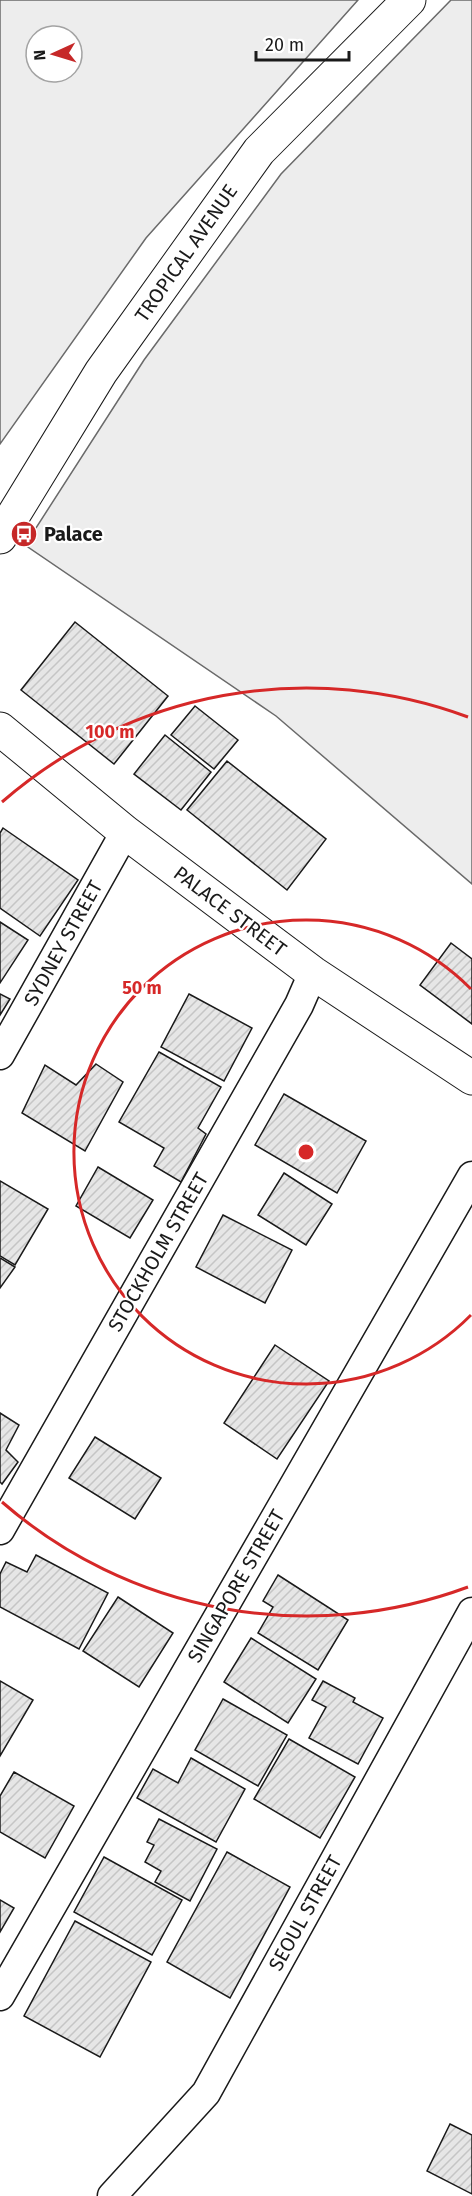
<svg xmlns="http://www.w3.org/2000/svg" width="472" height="2196" viewBox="0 0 472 2196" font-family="'Fira Sans',sans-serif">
<defs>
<pattern id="building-hatch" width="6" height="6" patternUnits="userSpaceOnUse" patternTransform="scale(1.5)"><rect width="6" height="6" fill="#e6e6e6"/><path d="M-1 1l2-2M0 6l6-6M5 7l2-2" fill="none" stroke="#c5c5c5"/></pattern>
</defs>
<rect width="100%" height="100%" fill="#fff"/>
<g fill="#ededed" stroke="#6a6a6a" stroke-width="1.5" fill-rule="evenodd">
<path d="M 0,0 L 358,0 L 146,238 L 0,444 ZM 36,36 L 72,36 L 72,72 L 36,72 Z"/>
<polygon points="451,0 472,0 472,884 276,716 25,545 144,360 281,174"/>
</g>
<g fill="url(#building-hatch)" stroke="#1a1a1a" stroke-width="1.5">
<polygon points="75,622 168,696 114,764 21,690"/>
<polygon points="195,706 238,740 214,769 171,735"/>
<polygon points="165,735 211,772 181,810 134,774"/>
<polygon points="227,761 326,839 287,890 187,810"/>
<polygon points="3,828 78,880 40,936 0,908 0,833"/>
<polygon points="0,922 28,940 0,983"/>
<polygon points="451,943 472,959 472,1024 420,985"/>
<polygon points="0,994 10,999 0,1015"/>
<polygon points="189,994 252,1028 224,1081 161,1047"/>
<polygon points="159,1052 221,1087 198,1128 206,1134 181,1182 154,1166 164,1148 119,1122"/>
<polygon points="96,1064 123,1082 85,1151 22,1113 45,1065 76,1085"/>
<polygon points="284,1094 366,1141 337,1193 255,1145"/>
<polygon points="98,1167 153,1200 130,1238 76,1206"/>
<polygon points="284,1173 332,1204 306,1245 258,1215"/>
<polygon points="0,1181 48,1209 15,1265 0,1256"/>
<polygon points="223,1215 292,1250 265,1303 196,1267"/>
<polygon points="0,1258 15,1267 0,1288"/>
<polygon points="275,1345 329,1381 277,1459 224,1423"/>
<polygon points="0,1413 19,1425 6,1450 18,1462 2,1484 0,1482"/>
<polygon points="95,1437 161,1478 135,1519 69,1478"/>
<polygon points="36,1555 108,1593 79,1649 0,1607 0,1574 6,1562 27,1572"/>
<polygon points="278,1575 348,1620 318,1670 258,1633 273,1607 263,1601"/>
<polygon points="118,1597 173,1633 139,1687 83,1651"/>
<polygon points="251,1638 316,1679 288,1723 224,1682"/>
<polygon points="0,1681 33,1700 0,1756"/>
<polygon points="323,1681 355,1698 353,1702 383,1718 358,1764 309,1738 326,1707 312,1700"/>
<polygon points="223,1699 287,1735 258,1786 195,1750"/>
<polygon points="289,1739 355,1777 320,1838 254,1799"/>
<polygon points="191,1758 245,1789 216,1842 137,1798 153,1769 178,1783"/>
<polygon points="14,1772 74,1806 45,1858 0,1832 0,1796"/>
<polygon points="159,1819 217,1849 190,1901 155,1882 161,1871 145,1862 154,1845 147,1842"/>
<polygon points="227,1852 290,1887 230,1998 167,1962"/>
<polygon points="104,1857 182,1900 152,1955 74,1912"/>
<polygon points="0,1900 14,1908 0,1932"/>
<polygon points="75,1921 151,1962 100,2057 24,2016"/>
<polygon points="450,2124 472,2135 472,2194 427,2171"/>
</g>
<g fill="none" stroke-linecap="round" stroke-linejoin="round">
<defs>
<g id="street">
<polyline points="0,1055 125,832"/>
<polyline points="0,1530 299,1005 313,973"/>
<polyline points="0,1996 472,1176"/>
<polyline points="112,2196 206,2093 472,1612"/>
</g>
<g id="secondary">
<polyline points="0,537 101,372 259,151 409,0"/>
<polyline points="0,729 125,832 313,973 472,1078"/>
</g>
</defs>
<use href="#street" stroke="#1a1a1a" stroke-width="31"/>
<use href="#secondary" stroke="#1a1a1a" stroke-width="35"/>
<use href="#street" stroke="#fff" stroke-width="28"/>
<use href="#secondary" stroke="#fff" stroke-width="33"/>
</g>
<g fill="none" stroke="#d62828" stroke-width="3">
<path d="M471 1315A232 232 0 1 1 471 989"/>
<path d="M468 1587A464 464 0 0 1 2 1502M2 802A464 464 0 0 1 468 717"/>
</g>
<defs>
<symbol id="bus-disc" viewBox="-11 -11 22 22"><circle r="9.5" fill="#c62828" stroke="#fff"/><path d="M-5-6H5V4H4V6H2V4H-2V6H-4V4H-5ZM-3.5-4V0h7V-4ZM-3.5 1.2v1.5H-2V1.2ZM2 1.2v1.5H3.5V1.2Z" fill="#fff"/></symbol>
</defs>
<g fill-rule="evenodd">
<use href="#bus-disc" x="9" y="519" width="30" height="30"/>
</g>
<g text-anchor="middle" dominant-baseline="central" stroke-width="4.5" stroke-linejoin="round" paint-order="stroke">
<g font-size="20" fill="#1a1a1a" stroke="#fff">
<text transform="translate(186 253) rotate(-55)">TROPICAL AVENUE</text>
<text transform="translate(230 911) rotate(37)">PALACE STREET</text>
<text transform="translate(63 943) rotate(-61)">SYDNEY STREET</text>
<text transform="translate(158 1252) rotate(-60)">STOCKHOLM STREET</text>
<text transform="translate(236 1586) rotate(-60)">SINGAPORE STREET</text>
<text transform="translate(305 1913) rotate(-61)">SEOUL STREET</text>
</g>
<g font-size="20" font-weight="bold" fill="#1a1a1a" stroke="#fff" text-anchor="start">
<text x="44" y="534">Palace</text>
</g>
</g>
<circle cx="306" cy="1152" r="9" fill="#d62828" stroke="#fff" stroke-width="3"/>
<g font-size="18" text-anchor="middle" font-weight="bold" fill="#d62828" stroke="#fff" stroke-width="4.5" stroke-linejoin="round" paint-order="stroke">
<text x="110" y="738">100 m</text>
<text x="142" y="994">50 m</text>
</g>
<g transform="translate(54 54) rotate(266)"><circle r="28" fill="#ffffff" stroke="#a3a3a3" stroke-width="1.5"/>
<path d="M0-4.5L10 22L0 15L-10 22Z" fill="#c62828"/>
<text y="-9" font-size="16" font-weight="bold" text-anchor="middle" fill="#1a1a1a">N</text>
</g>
<path d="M256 51v9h93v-9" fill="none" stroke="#1a1a1a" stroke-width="3"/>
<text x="265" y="51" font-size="18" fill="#1a1a1a" stroke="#ffffff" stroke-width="4.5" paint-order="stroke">20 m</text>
</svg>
